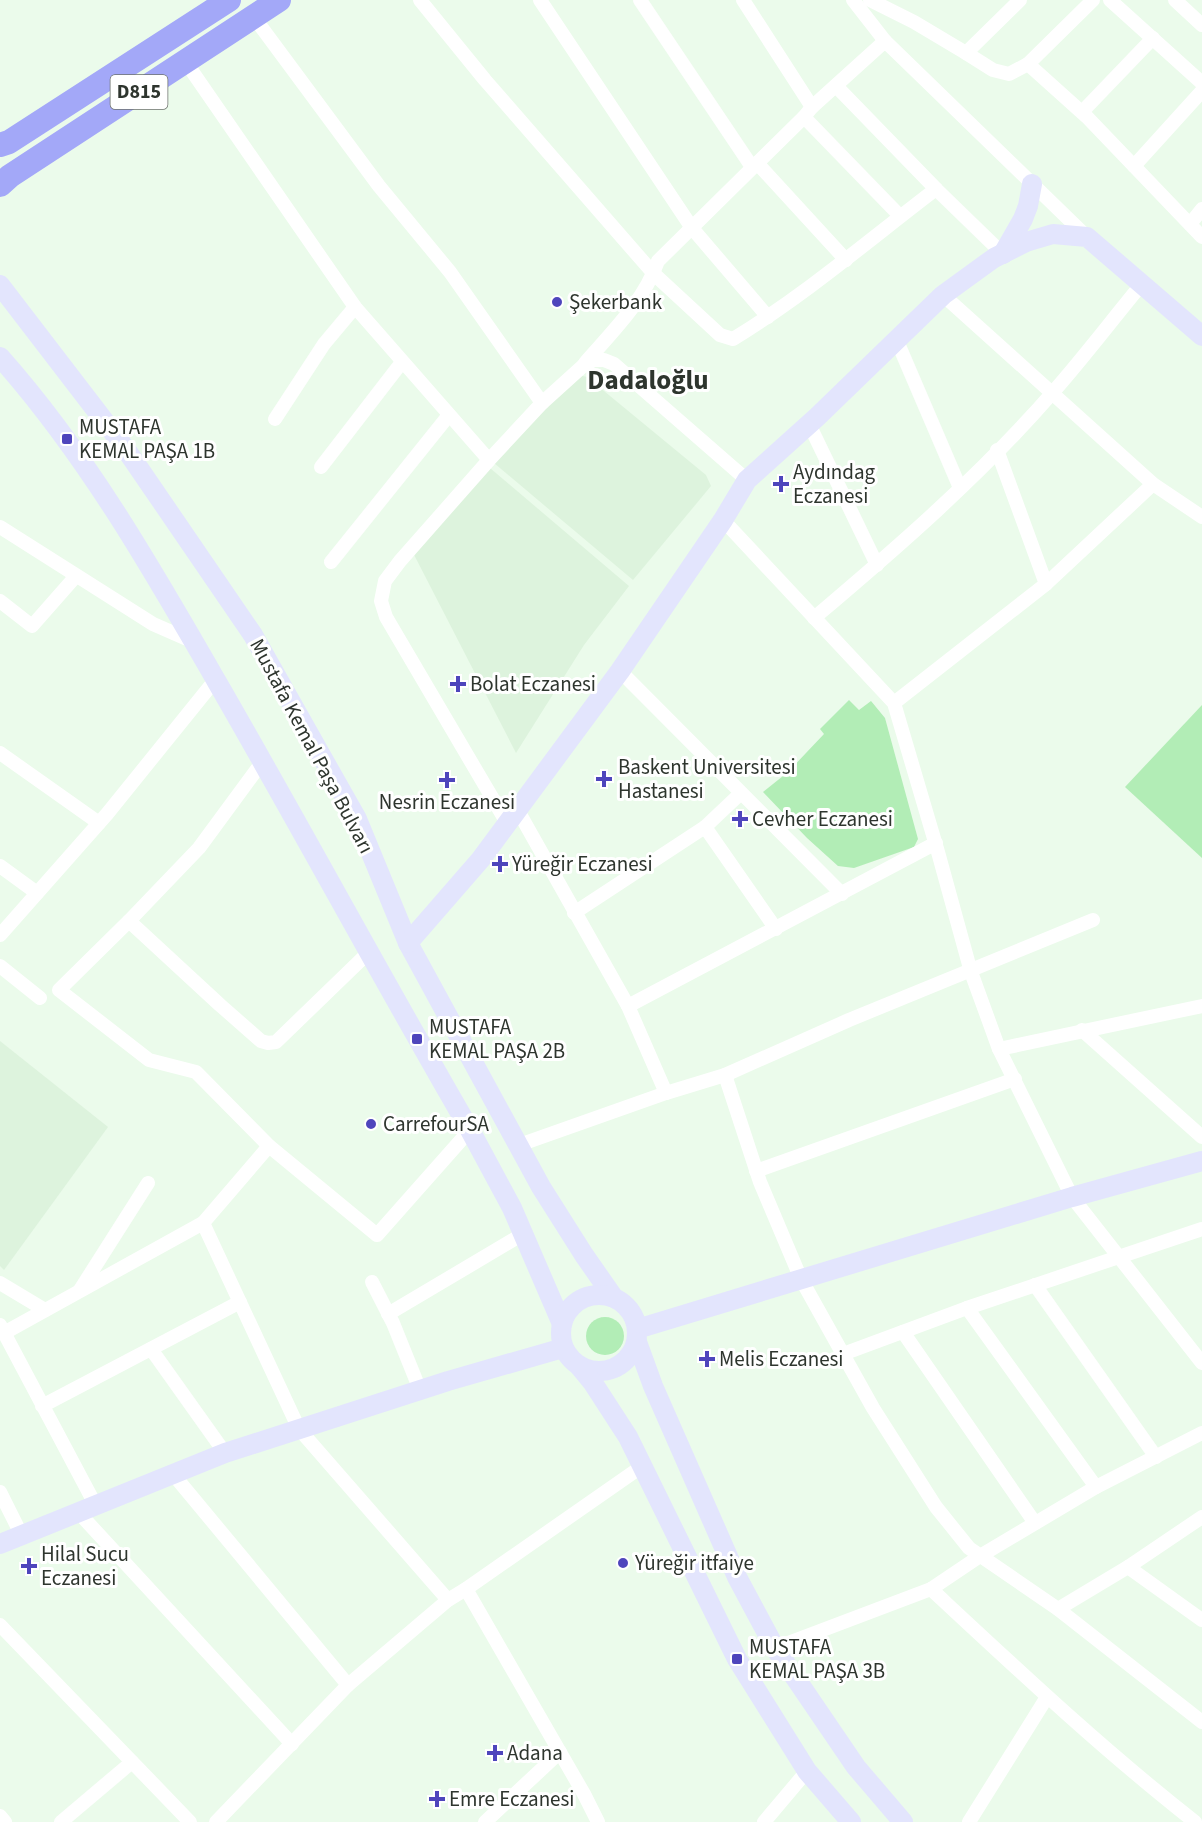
<svg xmlns="http://www.w3.org/2000/svg" width="1202" height="1822" viewBox="0 0 1202 1822" font-family="'Source Sans 3',sans-serif">
<rect width="100%" height="100%" fill="#ebfbeb"/>
<g fill="#ddf3dd">
<polygon points="575,374 587,377 706,475 711,486 633,580 494,463"/>
<polygon points="490,468 629,586 584,645 516,753 410,547"/>
<polygon points="0,1041 108,1127 4,1270 0,1266"/>
</g>
<g fill="#b2edb6">
<polygon points="849,700 859,710 871,701 885,718 918,839 914,847 854,868 838,866 807,838 763,792 788,772 824,734 820,729"/>
<polygon points="1202,705 1202,858 1125,787"/>
<circle cx="605" cy="1336" r="19"/>
</g>
<g fill="none" stroke-linecap="round" stroke-linejoin="round">
<g stroke="#fff" stroke-width="14">
<path d="M 420,0 L 485,80 L 654,274 L 720,335 L 733,339 C 805,295 869,240 936,189 L 836,86"/>
<polyline points="540,0 692,228 768,317"/>
<polyline points="640,0 752,167"/>
<polyline points="743,0 812,107"/>
<polyline points="853,0 885,41 1087,237"/>
<polyline points="870,0 914,22 966,53 1020,0"/>
<polyline points="1093,0 1028,64 1087,117 1202,237"/>
<polyline points="1110,0 1202,83"/>
<polyline points="1175,0 1202,25"/>
<polyline points="253,16 379,186 450,272 542,403"/>
<polyline points="966,53 993,70 1009,74 1028,64"/>
<polyline points="185,61 355,307 489,460"/>
<polyline points="1082,112 1153,38"/>
<polyline points="804,117 900,216"/>
<polyline points="757,163 846,260"/>
<polyline points="1134,166 1202,91"/>
<polyline points="936,189 1003,254"/>
<polyline points="1190,224 1202,209"/>
<polyline points="943,295 1153,484 1202,517"/>
<polyline points="897,341 960,488"/>
<path d="M 585,363 C 612,332 644,301 658,261 L 804,117 L 812,107 L 885,41"/>
<polyline points="275,419 324,344 355,307"/>
<polyline points="809,424 877,565"/>
<polyline points="997,450 1046,584"/>
<polyline points="321,467 402,362"/>
<polyline points="723,520 894,703 938,852 971,972 999,1049 1072,1197 1202,1363"/>
<polyline points="0,527 153,624 194,642"/>
<polyline points="331,562 449,415"/>
<polyline points="0,601 32,626 76,576"/>
<path d="M 814,618 C 898,547 982,474 1054,391 C 1084,357 1112,320 1141,285"/>
<polyline points="620,671 842,894"/>
<polyline points="894,703 1046,584 1153,484"/>
<polyline points="0,753 99,823"/>
<polyline points="263,761 199,848 129,921 59,990 149,1060 196,1072 269,1146 377,1235 470,1130"/>
<polyline points="517,809 628,1006 666,1093"/>
<polyline points="507,823 386,617 381,601 385,581 400,561 489,460 542,403 584,365 594,360 604,360 614,364 747,480"/>
<polyline points="705,827 741,793"/>
<polyline points="0,866 37,893"/>
<polyline points="574,913 705,827 776,929"/>
<polyline points="129,921 220,1005 261,1041 268,1043 276,1042 369,952"/>
<polyline points="0,935 107,814 216,679"/>
<polyline points="0,966 40,998"/>
<polyline points="628,1006 936,843"/>
<polyline points="1082,1030 1202,1137"/>
<polyline points="999,1049 1202,1006"/>
<polyline points="725,1075 760,1182 801,1279 873,1408 936,1507 969,1548 1058,1609 1202,1722"/>
<polyline points="519,1145 666,1093 725,1075 849,1020 1093,920"/>
<polyline points="269,1146 203,1223 299,1429 448,1600"/>
<polyline points="756,1171 1015,1079"/>
<polyline points="372,1282 393,1323 420,1390"/>
<polyline points="0,1283 45,1310"/>
<polyline points="1035,1285 1156,1457"/>
<polyline points="80,1290 148,1183"/>
<polyline points="967,1308 1096,1487"/>
<polyline points="388,1314 523,1234"/>
<polyline points="0,1325 96,1506"/>
<polyline points="903,1332 1035,1523"/>
<polyline points="4,1333 203,1223"/>
<polyline points="151,1349 225,1453"/>
<polyline points="843,1354 967,1308 1202,1229"/>
<polyline points="42,1406 240,1302"/>
<polyline points="173,1474 348,1685"/>
<polyline points="0,1492 22,1536"/>
<polyline points="79,1513 292,1744"/>
<polyline points="1128,1567 1202,1620"/>
<polyline points="466,1589 584,1794 598,1822"/>
<path d="M 931,1589 C 1017,1669 1102,1749 1195,1822"/>
<polyline points="1058,1609 1128,1567 1202,1517"/>
<polyline points="0,1625 190,1822"/>
<polyline points="775,1648 931,1589 980,1556 1096,1487 1202,1433"/>
<polyline points="0,1816 5,1822"/>
<polyline points="61,1822 132,1762"/>
<polyline points="216,1822 348,1685 448,1600 466,1589 641,1467"/>
<polyline points="485,1822 560,1752"/>
<polyline points="764,1822 807,1771"/>
<polyline points="969,1822 1047,1697"/>
</g>
<g stroke="#e3e5fd" stroke-width="20">
<polyline points="1003,254 1023,219 1028,206 1032,184"/>
<polyline points="0,285 125,448 253,635 357,819 408,943 541,1187 584,1255 614,1298"/>
<path d="M 0,357 C 87,455 152,569 217,682 C 303,831 384,982 470,1130 L 512,1208 L 562,1324"/>
<polyline points="408,943 481,859 620,671 723,520 747,480 817,417 943,295 994,258 1026,242 1053,234 1087,237 1202,336"/>
<circle cx="599" cy="1333" r="38"/>
<polyline points="637,1329 1072,1197 1202,1161"/>
<polyline points="637,1342 653,1386 737,1577 775,1648 856,1767 903,1822"/>
<polyline points="579,1366 593,1383 628,1437 737,1659 807,1771 851,1822"/>
<polyline points="0,1544 225,1453 448,1381 563,1348"/>
</g>
<g stroke="#a3a8f8" stroke-width="24">
<polyline points="0,145 9,142 229,0"/>
<polyline points="0,185 10,176 279,0"/>
</g>
</g>
<g fill="#4e45bc" stroke="#fff" stroke-width="2">
<circle cx="557" cy="302" r="6"/>
<rect x="61" y="433" width="12" height="12" rx="3"/>
<path d="M778 475h6v6h6v6h-6v6h-6v-6h-6v-6h6z"/>
<path d="M455 675h6v6h6v6h-6v6h-6v-6h-6v-6h6z"/>
<path d="M601 770h6v6h6v6h-6v6h-6v-6h-6v-6h6z"/>
<path d="M444 771h6v6h6v6h-6v6h-6v-6h-6v-6h6z"/>
<path d="M737 810h6v6h6v6h-6v6h-6v-6h-6v-6h6z"/>
<path d="M497 855h6v6h6v6h-6v6h-6v-6h-6v-6h6z"/>
<rect x="411" y="1033" width="12" height="12" rx="3"/>
<circle cx="371" cy="1124" r="6"/>
<path d="M704 1350h6v6h6v6h-6v6h-6v-6h-6v-6h6z"/>
<circle cx="623" cy="1563" r="6"/>
<path d="M26 1557h6v6h6v6h-6v6h-6v-6h-6v-6h6z"/>
<rect x="731" y="1653" width="12" height="12" rx="3"/>
<path d="M492 1744h6v6h6v6h-6v6h-6v-6h-6v-6h6z"/>
<path d="M434 1790h6v6h6v6h-6v6h-6v-6h-6v-6h6z"/>
</g>
<g text-anchor="middle" dominant-baseline="central" stroke-width="6" stroke-linejoin="round" paint-order="stroke">
<rect fill="#fff" stroke="#6d726d" stroke-width="1.5" x="110.5" y="75" width="57" height="34" rx="4.5"/>
<g font-size="20" font-weight="bold" fill="#2e352e">
<text x="139" y="92">D815</text>
</g>
<g font-size="21" fill="#2e352e" stroke="#fff" text-anchor="start">
<text x="569" y="302">Şekerbank</text>
<text x="79" y="427">MUSTAFA<tspan x="79" dy="24">KEMAL PAŞA 1B</tspan></text>
<text x="793" y="472">Aydındag<tspan x="793" dy="24">Eczanesi</tspan></text>
<text x="470" y="684">Bolat Eczanesi</text>
<text x="618" y="767">Baskent Universitesi<tspan x="618" dy="24">Hastanesi</tspan></text>
<text x="447" y="802" text-anchor="middle">Nesrin Eczanesi</text>
<text x="752" y="819">Cevher Eczanesi</text>
<text x="512" y="864">Yüreğir Eczanesi</text>
<text x="429" y="1027">MUSTAFA<tspan x="429" dy="24">KEMAL PAŞA 2B</tspan></text>
<text x="383" y="1124">CarrefourSA</text>
<text x="719" y="1359">Melis Eczanesi</text>
<text x="41" y="1554">Hilal Sucu<tspan x="41" dy="24">Eczanesi</tspan></text>
<text x="635" y="1563">Yüreğir itfaiye</text>
<text x="749" y="1647">MUSTAFA<tspan x="749" dy="24">KEMAL PAŞA 3B</tspan></text>
<text x="507" y="1753">Adana</text>
<text x="449" y="1799">Emre Eczanesi</text>
</g>
<g font-size="21" fill="#2e352e" stroke="#fff">
<text transform="translate(312 746) rotate(62)">Mustafa Kemal Paşa Bulvarı</text>
</g>
<g font-size="27" font-weight="bold" fill="#2e352e" stroke="#fff">
<text x="648" y="380">Dadaloğlu</text>
</g>
</g>
</svg>
